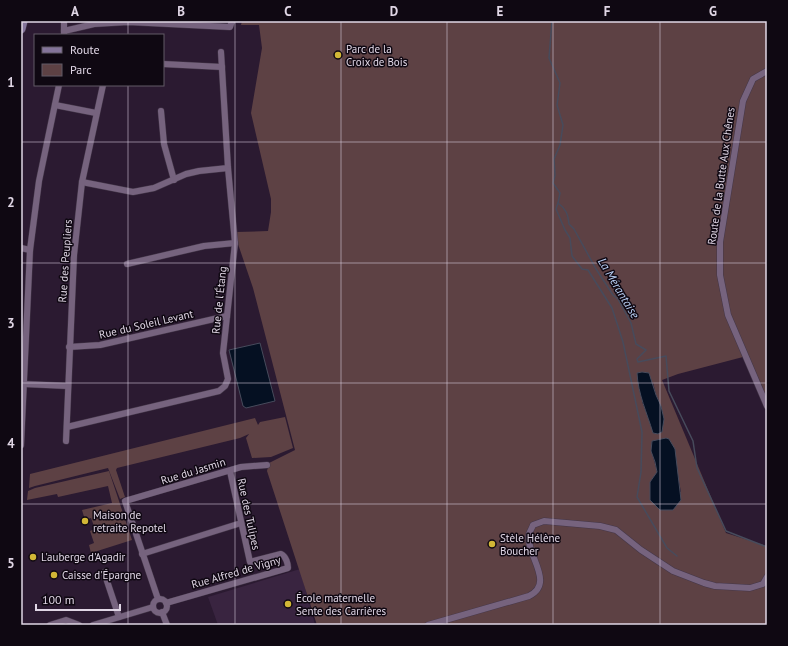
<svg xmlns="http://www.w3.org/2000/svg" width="788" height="646" viewBox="0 0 788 646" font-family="'PT Sans',sans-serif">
<rect width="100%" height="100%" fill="#2b1a31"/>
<polygon fill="#392440" points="300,569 315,625 218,625 208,597"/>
<g fill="#5d4144" fill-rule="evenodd">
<path d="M 242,21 L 767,21 L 767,402 L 733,320 L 743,357 L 678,374 L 662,380 L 726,533 L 767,546 L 767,625 L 317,625 L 267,471 L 269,463 L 295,450 L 253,288 L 238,244 L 236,232 L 268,231 L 271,212 L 271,199 L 251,113 L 262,48 L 259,25 L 241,25 ZM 653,382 L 656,395 L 661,406 L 653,433 L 649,417 L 642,402 ZM 652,441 L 656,441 L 678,476 L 681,492 L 650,482 L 657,472 C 655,461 650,453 652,441 Z"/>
<polygon points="285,417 293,448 271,457 252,458 246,438 249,434 240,438 117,468 116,470 125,497 120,499 108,468 35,486 29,488 30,474 255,418 258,425 260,422"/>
<polygon points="109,471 132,540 91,553 89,545 94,543 90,531 95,529 91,518 85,520 82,510 112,503 108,486 58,497 57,494 27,500 28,491 35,488"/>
</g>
<g fill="#051022" stroke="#474b5c">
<polygon points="260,343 275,401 246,408 243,406 229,350"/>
<path d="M 642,372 L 649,373 L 656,395 L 661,406 L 664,419 L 662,432 L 658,434 L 653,433 C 647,413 638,394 637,373 Z"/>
<polygon points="666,438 669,439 675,449 681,500 673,510 660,510 650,500 650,482 657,472 655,462 651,451 652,441"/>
</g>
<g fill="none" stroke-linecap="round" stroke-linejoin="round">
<g stroke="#474b5c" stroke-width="1.5">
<path d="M 552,21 L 549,58 L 560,83 L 557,105 L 563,125 L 560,145 L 554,159 L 555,175 L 553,183 L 560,193 L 558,203 C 566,209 568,214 569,224 L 574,229 L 596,269 L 613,295 L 618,299 L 631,323 L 636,344 L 646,350 L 637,359 L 638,362 L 666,356 L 669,391 L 693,441 L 697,468 L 726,531 L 767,547"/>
<polyline points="558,203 556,209 565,230 570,238 572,256 582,269 588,270 612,308 623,342 642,432 641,472 637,497 667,548 677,556"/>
</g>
<defs>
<g id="street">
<polyline points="64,31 94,24 128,22 230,27 232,21"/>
<polyline points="64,35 64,21"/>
<polyline points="163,64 222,67"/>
<polyline points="767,71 753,79 743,101 720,242 720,275 728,315 767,406"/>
<polyline points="55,105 96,113"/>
<polyline points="161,111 164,144 174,180"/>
<polyline points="82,182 133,192 154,188 186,174 199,171 228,168"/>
<polyline points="21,248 30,250"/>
<polyline points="127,264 204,246 235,243"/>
<polyline points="69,347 100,345 227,316"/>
<polyline points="24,384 68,386"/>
<polyline points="67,427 219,391 225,386 228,379 223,353 235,243 228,168 221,52"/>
<polyline points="66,441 74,255 82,182 103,85"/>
<polyline points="21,445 30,250 39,181 59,85"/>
<polyline points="142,554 241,523"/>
<polyline points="104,572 119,617"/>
<polyline points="158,599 125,501 241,467 267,465"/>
<circle cx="160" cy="606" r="7"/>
<path d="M 166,603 L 288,568 C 288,564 286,556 281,554 L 250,562 L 230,471"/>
<polyline points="162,612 167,625"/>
<polyline points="50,625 66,620 79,625"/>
<polyline points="93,625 153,607"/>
<path d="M 428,625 L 529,596 C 556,583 525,554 529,534 C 530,531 532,528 533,525 L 544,521 L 600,526 L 616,530 L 641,550 L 673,571 L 704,583 L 715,586 L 750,588 L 763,584 L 767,577"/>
</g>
<polyline id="secondary" points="21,29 23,21"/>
</defs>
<use href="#street" stroke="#443749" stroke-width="7"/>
<use href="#secondary" stroke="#443749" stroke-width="10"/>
<use href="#street" stroke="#76637e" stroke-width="6"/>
<use href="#secondary" stroke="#84749a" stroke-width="9"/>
</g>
<path fill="none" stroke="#e0d6e5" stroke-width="1" stroke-opacity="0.55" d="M 128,21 L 128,35M 235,21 L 235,625M 341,21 L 341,625M 447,21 L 447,625M 553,21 L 553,625M 660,21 L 660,625M 128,85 L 128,625M 21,142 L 767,142M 21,263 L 767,263M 21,383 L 767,383M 21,504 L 767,504"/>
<g fill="#d2b736" stroke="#0f0812" stroke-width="1.5">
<circle cx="338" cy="55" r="4"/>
<circle cx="85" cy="521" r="4"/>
<circle cx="492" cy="544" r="4"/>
<circle cx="33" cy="557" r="4"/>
<circle cx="54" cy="575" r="4"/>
<circle cx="288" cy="604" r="4"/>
</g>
<g text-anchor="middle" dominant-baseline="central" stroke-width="3" stroke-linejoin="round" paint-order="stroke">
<g font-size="11" fill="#e0d6e5" stroke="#0f0812" text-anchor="start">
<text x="346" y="49">Parc de la<tspan x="346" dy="13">Croix de Bois</tspan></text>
<text x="93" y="515">Maison de<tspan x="93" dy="13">retraite Repotel</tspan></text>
<text x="500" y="538">Stèle Hélène<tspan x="500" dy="13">Boucher</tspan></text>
<text x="41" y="557">L'auberge d'Agadir</text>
<text x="62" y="575">Caisse d'Épargne</text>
<text x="296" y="598">École maternelle<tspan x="296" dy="13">Sente des Carrières</tspan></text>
</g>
<g font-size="11" fill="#e0d6e5" stroke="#0f0812">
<text transform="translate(721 176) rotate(-82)">Route de la Butte Aux Chênes</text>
<text transform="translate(65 261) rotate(-86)">Rue des Peupliers</text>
<text transform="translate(219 300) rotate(-84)">Rue de l'Étang</text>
<text transform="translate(146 324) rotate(-13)">Rue du Soleil Levant</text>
<text transform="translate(193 471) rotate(-17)">Rue du Jasmin</text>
<text transform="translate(249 514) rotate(78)">Rue des Tulipes</text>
<text transform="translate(236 572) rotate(-16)">Rue Alfred de Vigny</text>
</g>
<g font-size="12" font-style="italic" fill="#bbd2f7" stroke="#0f0812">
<text transform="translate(619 288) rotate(59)">La Mérantaise</text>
</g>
</g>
<rect width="788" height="646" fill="none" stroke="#0f0812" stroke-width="44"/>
<rect x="34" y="34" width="130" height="52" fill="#0f0812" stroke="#635a66"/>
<rect x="42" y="47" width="20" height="6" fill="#84749a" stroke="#635a66"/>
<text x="70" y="54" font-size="12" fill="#e0d6e5">Route</text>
<rect x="42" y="64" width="20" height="12" fill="#5d4144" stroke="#635a66"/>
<text x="70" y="74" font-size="12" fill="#e0d6e5">Parc</text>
<path d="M36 604v6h84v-6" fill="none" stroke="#e0d6e5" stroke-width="2"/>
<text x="42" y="604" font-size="12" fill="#e0d6e5" stroke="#0f0812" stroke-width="3" paint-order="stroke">100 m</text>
<rect x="22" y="22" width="744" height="602" fill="none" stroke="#e0d6e5" stroke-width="1.5"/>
<g font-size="13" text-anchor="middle" font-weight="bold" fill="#e0d6e5">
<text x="75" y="16">A</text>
<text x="181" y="16">B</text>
<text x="288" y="16">C</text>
<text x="394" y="16">D</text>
<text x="500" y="16">E</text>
<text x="607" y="16">F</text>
<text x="713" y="16">G</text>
<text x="11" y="87">1</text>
<text x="11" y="207">2</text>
<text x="11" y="328">3</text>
<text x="11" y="448">4</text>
<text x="11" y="568">5</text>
</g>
</svg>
